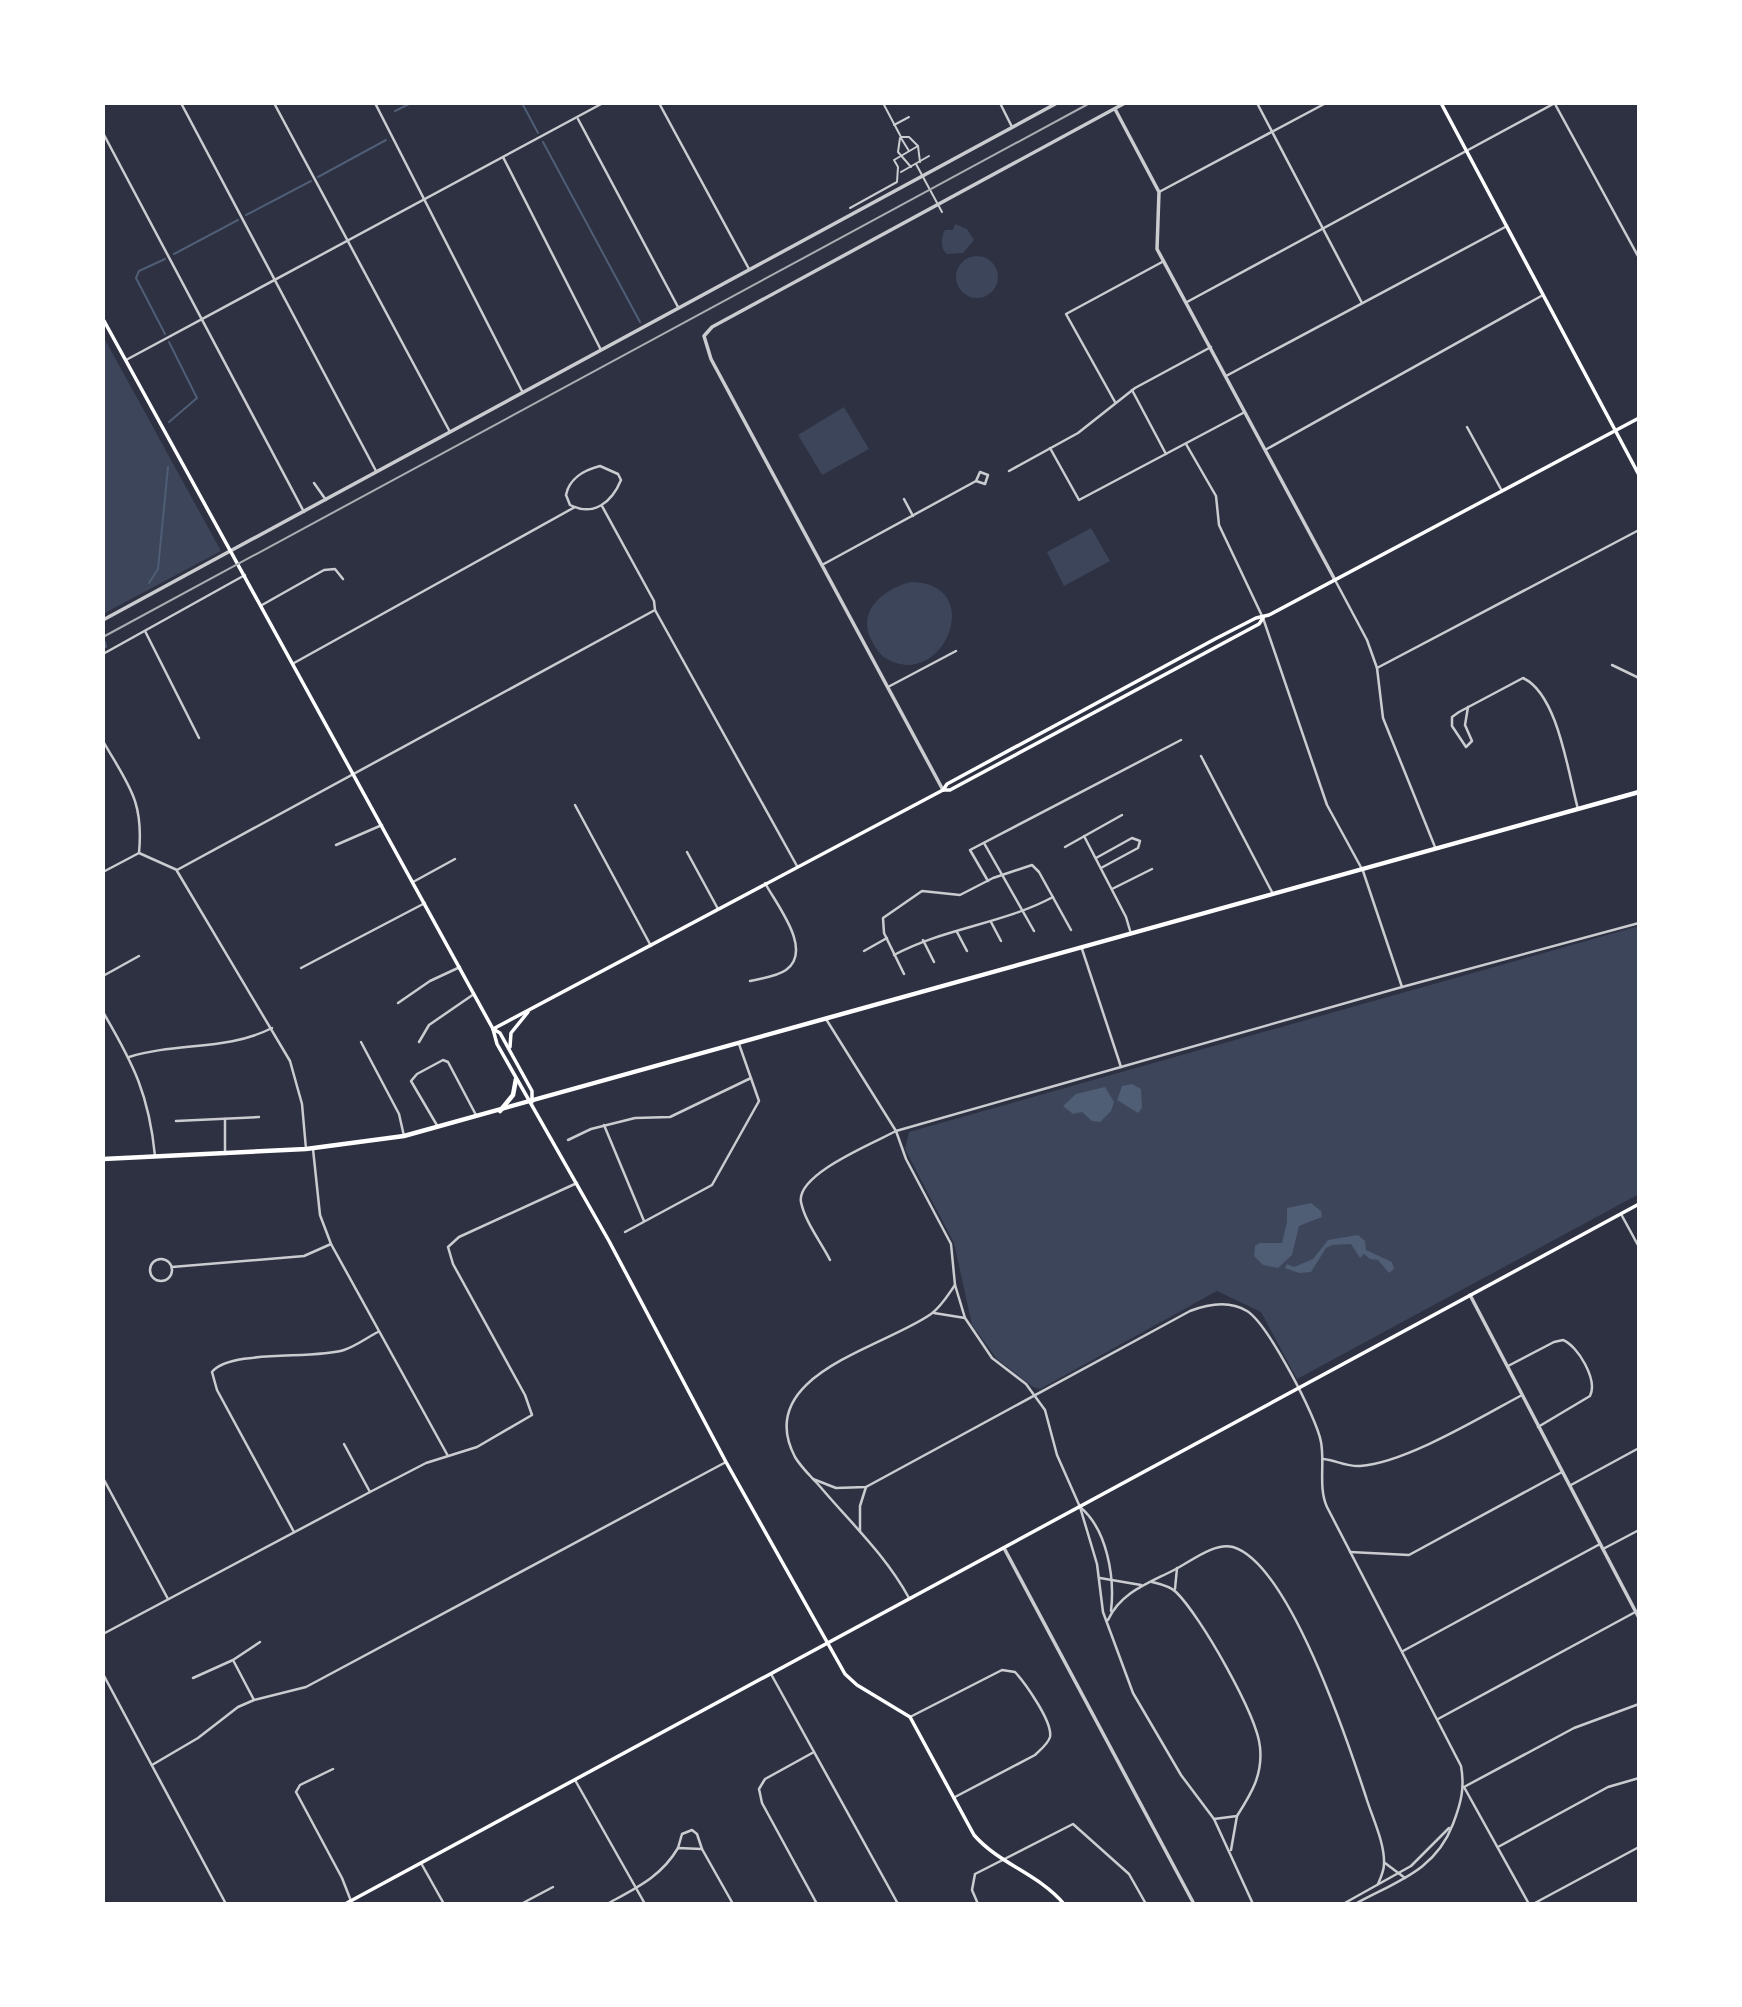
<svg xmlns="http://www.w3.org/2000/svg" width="1742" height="2007" viewBox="0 0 1742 2007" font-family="'Varela Round',sans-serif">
<rect width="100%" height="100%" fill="#2d3142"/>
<g fill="#3c4559">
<path d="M 955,224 L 967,229 L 974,240 L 963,253 L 947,254 C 940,249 941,237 945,230 L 953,230 Z"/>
<circle cx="977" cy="277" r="21"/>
<polygon points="103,336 221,551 103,614"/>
<polygon points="844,407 869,449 822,475 798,435"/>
<polygon points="1091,528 1110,561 1064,586 1047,552"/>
<path d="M 910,582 C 988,582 944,691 887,659 C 880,655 877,650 873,643 C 855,613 881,590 910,582 Z"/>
<polygon points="1639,926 1639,1194 1297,1379 1261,1312 1217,1291 1040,1389 1033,1387 997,1359 972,1325 954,1243 905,1149 909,1132"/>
</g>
<g fill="#4f5d75">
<polygon points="1132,1084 1141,1089 1142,1108 1138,1113 1117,1100 1122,1086"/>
<polygon points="1105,1087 1114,1102 1111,1111 1100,1122 1092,1121 1082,1112 1073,1114 1063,1106 1076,1094"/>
<polygon points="1311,1203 1321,1211 1322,1217 1299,1226 1292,1255 1278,1268 1263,1265 1254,1256 1255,1246 1260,1243 1282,1243 1287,1222 1287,1208"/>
<polygon points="1358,1235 1365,1241 1366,1250 1392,1262 1394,1269 1389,1273 1378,1260 1370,1259 1364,1254 1360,1258 1351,1244 1332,1245 1326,1248 1311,1272 1299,1273 1285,1268 1287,1264 1294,1267 1313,1259 1328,1240"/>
</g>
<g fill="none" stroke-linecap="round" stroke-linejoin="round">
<g stroke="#4f5d75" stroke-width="2">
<polyline points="522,103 538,133"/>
<polyline points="395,111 411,103"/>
<polyline points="543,142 640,322"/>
<polyline points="318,177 386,140"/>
<polyline points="246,215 311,181"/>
<polyline points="174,254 238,220"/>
<polyline points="165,334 136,278 139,271 165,259"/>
<polyline points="169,422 197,398 169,342"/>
<polyline points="149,583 158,569 168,467"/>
<polyline points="105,642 106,647"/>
</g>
<g stroke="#caccd0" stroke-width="2">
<polyline points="883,103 901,137 909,137 918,146 920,162"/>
<polyline points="894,125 909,117"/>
<polyline points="900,138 898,152 911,167"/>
<polyline points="901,138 909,151"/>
<polyline points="916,164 942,212"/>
<polyline points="901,172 929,156"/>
<polyline points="850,208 897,182 898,167 894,160 918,146"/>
</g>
<g stroke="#caccd0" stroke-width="2.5">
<polyline points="181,103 376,471"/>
<polyline points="274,103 450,432"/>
<polyline points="375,103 523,393"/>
<polyline points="659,103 749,269"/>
<polyline points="1000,103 1012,127"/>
<polyline points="1257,103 1362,303"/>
<polyline points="1555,104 1639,258"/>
<polyline points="578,119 678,307"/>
<polyline points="103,133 304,512"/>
<polyline points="503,157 601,350"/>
<polyline points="1159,192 1326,103"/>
<polyline points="1187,302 1555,103"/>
<polyline points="126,360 603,103"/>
<polyline points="1226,376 1507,226"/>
<polyline points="1132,390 1166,454"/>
<polyline points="1115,402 1066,314 1164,261"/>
<polyline points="1467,427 1502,491"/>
<polyline points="1186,444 1216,496 1219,525 1263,618 1327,805 1363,871 1402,987"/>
<polyline points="1050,448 1079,500 1243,413"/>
<polyline points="1265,450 1543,295"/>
<path d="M 600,466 L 618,474 L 621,480 C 612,502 594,517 570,505 L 566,495 C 569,479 584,470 600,466 Z"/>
<polyline points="1009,471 1078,433 1135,388 1211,347"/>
<polyline points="314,483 326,500"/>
<polyline points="904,499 913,516"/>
<polyline points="602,506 654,601 655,610 797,866"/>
<polyline points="822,565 976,481 980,472 988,475 985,484 976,481"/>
<polyline points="1335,580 1367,640 1377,668 1383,718 1435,847"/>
<polyline points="262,605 324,570 335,569 343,579"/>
<polyline points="145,631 199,738"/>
<polyline points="103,654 245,575"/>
<polyline points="294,663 575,507"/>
<polyline points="1612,665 1639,678"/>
<polyline points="1377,668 1639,530"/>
<polyline points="888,687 956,651"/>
<path d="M 1468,707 L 1465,725 L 1472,741 L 1466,747 L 1452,726 L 1452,717 L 1459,712 L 1523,678 C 1558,694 1568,773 1578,809"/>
<path d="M 103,741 C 128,785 144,800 139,853"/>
<polyline points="1201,756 1273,894"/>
<polyline points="575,805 651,946"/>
<polyline points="1084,836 1126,917 1131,934"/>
<polyline points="984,843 1034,931"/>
<polyline points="336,845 382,825"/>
<polyline points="1065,847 1122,815"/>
<polyline points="687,852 718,909"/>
<polyline points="1096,858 1132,838 1140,841 1138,848 1101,868"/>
<polyline points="177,871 290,1061 302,1104 306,1149"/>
<polyline points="103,872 139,853 177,870 655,610"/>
<polyline points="988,881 970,850 1181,740"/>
<polyline points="413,882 455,859"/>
<polyline points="1112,889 1152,869"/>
<polyline points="991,922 1001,941"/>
<polyline points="957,932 967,951"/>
<polyline points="923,940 934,962"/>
<polyline points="1082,949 1121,1067"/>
<polyline points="864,951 887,938"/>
<path d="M 894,955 C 944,928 1003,924 1053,897"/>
<polyline points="301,968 425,903"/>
<polyline points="904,974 884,933 883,918 922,891 960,895 993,878 1032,865 1039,872 1071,930"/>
<polyline points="103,976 139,956"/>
<path d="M 750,981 C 762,978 776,977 786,970 C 814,950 776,904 765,883"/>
<polyline points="398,1003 430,981 460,967"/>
<path d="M 103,1012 C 134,1065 149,1095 155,1156"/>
<polyline points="826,1019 896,1131 906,1159 951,1244 955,1285 965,1318 992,1358 1026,1384 1045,1410 1057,1455 1080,1507 1097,1564 1103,1612 1133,1693 1181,1775 1214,1819 1253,1904"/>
<polyline points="361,1042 399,1114 404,1136"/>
<polyline points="419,1042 429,1025 474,994"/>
<path d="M 129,1057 C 177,1042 227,1051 272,1028"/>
<polyline points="225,1119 225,1154"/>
<polyline points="176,1121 259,1117"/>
<polyline points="604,1125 644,1221"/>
<polyline points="438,1127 411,1081 417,1074 443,1060 448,1062 476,1115"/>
<polyline points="568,1140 591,1129 635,1118 670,1117 751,1078"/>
<polyline points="313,1149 320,1215 331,1244 448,1456"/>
<polyline points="1621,1214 1639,1247"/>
<polyline points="625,1232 712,1185 759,1101 739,1044"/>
<circle cx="161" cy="1270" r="11"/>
<path d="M 830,1260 C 821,1242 805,1222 801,1202 C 796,1174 874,1143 896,1131 L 1402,987 L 1639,923"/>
<polyline points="172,1267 304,1256 331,1244"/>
<polyline points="934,1313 965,1318"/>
<path d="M 1508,1366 L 1554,1342 L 1563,1340 C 1578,1346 1598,1380 1590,1396 L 1538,1427"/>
<polyline points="344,1444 370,1492"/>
<path d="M 1323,1459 C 1335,1460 1347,1467 1360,1466 C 1405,1463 1481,1417 1522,1395"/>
<polyline points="103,1478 168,1599"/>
<path d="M 813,1479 L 836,1488 L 866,1487 L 1190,1311 C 1208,1304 1229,1300 1247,1311 C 1268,1324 1317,1418 1321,1442 C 1325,1464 1318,1487 1327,1507 L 1461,1766 C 1465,1788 1461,1803 1453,1824 C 1435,1871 1397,1881 1355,1904"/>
<polyline points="1571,1485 1639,1448"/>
<path d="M 1080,1507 C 1107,1529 1115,1577 1111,1611"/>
<polyline points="860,1531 860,1506 866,1487"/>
<path d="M 294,1532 L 217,1390 L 212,1372 C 231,1349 313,1360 344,1350 C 356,1346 368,1337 378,1332"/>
<polyline points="1603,1549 1639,1530"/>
<polyline points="1350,1552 1409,1555 1562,1472"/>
<polyline points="1100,1578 1141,1585"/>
<path d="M 1152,1582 C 1160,1584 1170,1586 1176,1592 C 1200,1615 1257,1715 1260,1747 C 1263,1775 1251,1794 1237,1816 L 1214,1819"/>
<polyline points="1175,1589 1177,1568"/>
<path d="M 909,1598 C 886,1556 853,1525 823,1490 C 814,1479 802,1469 795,1457 C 752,1375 883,1348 931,1314 C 941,1307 948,1295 955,1285"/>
<path d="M 1108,1620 C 1121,1592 1149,1583 1174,1570 C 1190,1562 1214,1542 1233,1547 C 1289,1564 1348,1742 1366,1797 C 1372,1817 1385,1843 1384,1864 C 1384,1871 1381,1877 1378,1884"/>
<polyline points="103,1634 370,1492 426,1463 477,1447 532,1415 525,1395 453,1264 448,1247 459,1237 577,1183"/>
<polyline points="1403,1651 1600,1544"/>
<polyline points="233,1660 254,1700"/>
<polyline points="103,1674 226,1904"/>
<polyline points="771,1674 898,1904"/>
<polyline points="193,1678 233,1660 260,1642"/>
<path d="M 910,1717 L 1002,1670 L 1015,1672 C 1025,1683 1053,1722 1050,1737 C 1048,1744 1040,1750 1035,1755 L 955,1797"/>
<polyline points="1438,1719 1639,1610"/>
<polyline points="814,1752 765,1779 759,1789 762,1803 817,1904"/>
<polyline points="152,1765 198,1738 238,1707 254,1700 306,1687 726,1462"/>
<polyline points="333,1769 300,1785 296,1792 342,1878 351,1901"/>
<polyline points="575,1780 645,1904"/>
<polyline points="1464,1787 1574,1728 1639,1704"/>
<polyline points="1464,1787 1529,1904"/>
<polyline points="1498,1847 1608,1787 1639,1778"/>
<polyline points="678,1848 682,1834 692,1830 697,1834 702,1849"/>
<polyline points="1231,1850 1237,1816"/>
<polyline points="421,1863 444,1904"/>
<polyline points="1385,1863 1405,1878"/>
<polyline points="521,1904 553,1887"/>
<path d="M 607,1904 C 636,1888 661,1877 678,1848 L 702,1849 L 733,1904"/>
<polyline points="978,1904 972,1890 975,1874 1073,1824 1129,1874 1146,1904"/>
<polyline points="1343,1904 1411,1866 1449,1828"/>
<polyline points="1533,1904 1639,1847"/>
</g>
<g stroke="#caccd0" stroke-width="3.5">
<polyline points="1115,109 1159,192 1157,249 1335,580"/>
<polyline points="103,620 1057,103"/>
<polyline points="943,790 711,359 704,336 712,327 1125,103"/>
<polyline points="1470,1295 1639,1618"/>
<polyline points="1004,1548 1194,1904"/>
</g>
<g stroke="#fff" stroke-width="3.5">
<polyline points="1441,103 1639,475"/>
<path d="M 103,319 L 493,1029 L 497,1044 L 609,1241 L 726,1462 L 845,1674 L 857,1685 L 910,1717 L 974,1835 C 999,1864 1039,1874 1064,1904"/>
<polyline points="943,790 950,790 1259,624 1263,618"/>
<polyline points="493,1029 943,790 947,784 1215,639 1256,618 1269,615 1639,418"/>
<polyline points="493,1029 500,1033 532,1091 532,1102"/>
<polyline points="510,1047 511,1033 528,1012"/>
<polyline points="345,1904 1639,1204"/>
</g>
<g stroke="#fff" stroke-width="4.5">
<polyline points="500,1111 513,1095 516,1079"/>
<polyline points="103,1159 306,1149 404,1136 1639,792"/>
</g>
<polyline stroke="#abadb3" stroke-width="2" points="103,637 1090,103"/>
</g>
<rect width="1742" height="2007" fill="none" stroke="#ffffff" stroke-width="210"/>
</svg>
